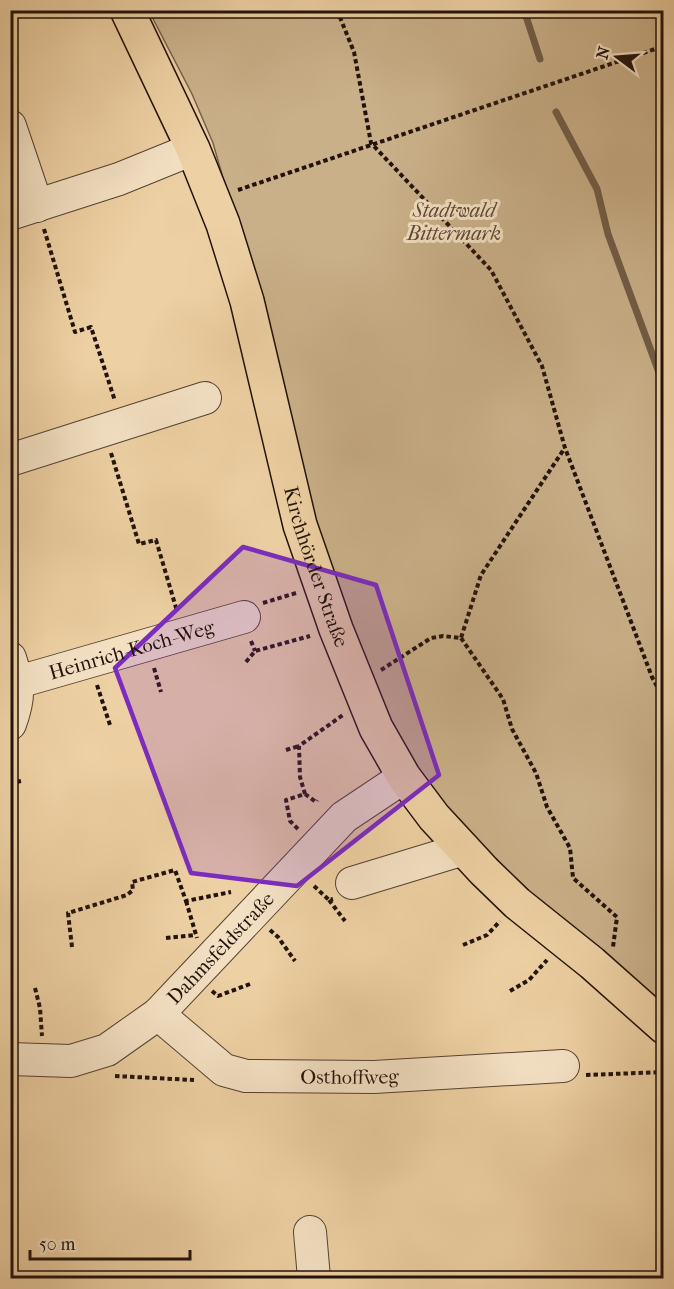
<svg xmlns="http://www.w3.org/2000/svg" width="674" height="1289" viewBox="0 0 674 1289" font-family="'IM FELL French Canon',serif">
<rect width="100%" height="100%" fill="#edd0a3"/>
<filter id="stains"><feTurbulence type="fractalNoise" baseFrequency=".00333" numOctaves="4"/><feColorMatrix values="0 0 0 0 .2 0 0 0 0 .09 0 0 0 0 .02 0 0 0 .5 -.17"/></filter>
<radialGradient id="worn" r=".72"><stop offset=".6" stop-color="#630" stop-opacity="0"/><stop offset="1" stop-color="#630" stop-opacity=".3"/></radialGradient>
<polygon fill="#cab089" stroke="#76614a" stroke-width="1.5" points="149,11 663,11 663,1007 480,853 396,742 356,648 301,489 264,322 213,143 192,94"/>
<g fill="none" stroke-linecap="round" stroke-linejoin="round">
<g stroke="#725d47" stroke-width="7">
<polyline points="524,10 540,59"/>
<polyline points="556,112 597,189 608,234 664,386"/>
</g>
<defs>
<g id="minor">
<polyline points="10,126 37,206"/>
<polyline points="10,214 119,179 193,149"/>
<polyline points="10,460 205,398"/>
<path d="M 10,658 C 19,685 20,697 10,724"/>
<path id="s1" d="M 18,682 L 244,617"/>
<polyline points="352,883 464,849"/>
<path id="s2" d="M 158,1014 L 224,1070 L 246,1076 L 374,1077 L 563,1066"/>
<path id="s3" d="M 10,1059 L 71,1061 L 107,1050 L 158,1014 L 344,817 L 404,777"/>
<polyline points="310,1232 314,1278"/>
</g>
<g id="major">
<path id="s4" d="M 127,10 L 193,149 L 223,224 L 247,301 L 300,525 L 336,629 L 376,728 L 404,777 L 434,817 L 484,871 L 517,903 L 592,963 L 664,1027"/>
</g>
</defs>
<use href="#minor" stroke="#554231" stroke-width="34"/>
<use href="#major" stroke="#22120b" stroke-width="36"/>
<g stroke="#22120b" stroke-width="4" stroke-dasharray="4.5 3" stroke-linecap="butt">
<polyline points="337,10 354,52 371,143 491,270 542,366 565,448 652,677 664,700"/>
<polyline points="238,190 664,46"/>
<polyline points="44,229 75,332 91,327 115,401"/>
<polyline points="111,453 139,544 156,540 177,611"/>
<polyline points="263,603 296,593"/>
<polyline points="461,638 503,699 512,729 536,773 547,807 570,848 573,878 617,917 613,947"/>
<polyline points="251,641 255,651"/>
<polyline points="246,662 255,651 310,636"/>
<polyline points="154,668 161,692"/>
<polyline points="381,670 431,638 443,636 461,638 481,575 564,449"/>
<polyline points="97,685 110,725"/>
<polyline points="286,750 299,746"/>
<polyline points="10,783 21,781"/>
<polyline points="305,794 316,802 317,800"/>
<polyline points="298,829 290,821 286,800 305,794 300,777 299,746 343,715"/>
<polyline points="314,886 329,900 333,899"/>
<polyline points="329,900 345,921"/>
<polyline points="186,901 197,938"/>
<polyline points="270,930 278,937 295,961"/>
<polyline points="166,938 195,935"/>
<polyline points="463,945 487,935 500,921"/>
<polyline points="72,947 68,913 127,895 133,890 132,882 175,870 186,901 231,892"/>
<polyline points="35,988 40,1008 42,1036"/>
<polyline points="212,991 218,996 250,984"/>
<polyline points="510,991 529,980 547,960"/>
<polyline points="586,1075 664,1072"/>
<polyline points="115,1076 194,1080"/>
</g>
<use href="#minor" stroke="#f3e0c3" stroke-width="32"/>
<use href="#major" stroke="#edd0a3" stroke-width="33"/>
</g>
<path fill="#7b2cbf" fill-opacity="0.2" stroke="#7b2cbf" stroke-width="4.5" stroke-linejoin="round" d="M 243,547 L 376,585 L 439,775 L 297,886 L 191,873 L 115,668 Z"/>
<g text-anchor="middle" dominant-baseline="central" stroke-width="6" stroke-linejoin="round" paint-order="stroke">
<g font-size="20" font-style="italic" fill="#5d4937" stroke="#f3e0c3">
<text x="454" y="210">Stadtwald<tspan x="454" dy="23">Bittermark</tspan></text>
</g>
<g font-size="20" fill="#22120b" stroke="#f3e0c3">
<text stroke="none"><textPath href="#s4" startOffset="590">Kirchhörder Straße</textPath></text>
<text stroke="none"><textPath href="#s1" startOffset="118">Heinrich-Koch-Weg</textPath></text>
<text stroke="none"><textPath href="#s3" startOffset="252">Dahmsfeldstraße</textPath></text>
<text stroke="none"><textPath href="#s2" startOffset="213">Osthoffweg</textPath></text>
</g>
</g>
<rect width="674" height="1289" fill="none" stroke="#edd0a3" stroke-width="36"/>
<rect x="12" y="12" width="650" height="1265" fill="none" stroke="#22120b" stroke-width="3"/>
<rect x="18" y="18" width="638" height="1253" fill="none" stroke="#22120b" stroke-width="1.5"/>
<g transform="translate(617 57) rotate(286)" stroke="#f3e0c3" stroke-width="4.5" paint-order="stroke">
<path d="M0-4.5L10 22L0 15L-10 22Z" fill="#22120b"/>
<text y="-9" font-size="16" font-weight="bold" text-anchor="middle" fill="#22120b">N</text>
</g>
<path d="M30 1250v9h160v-9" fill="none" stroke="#22120b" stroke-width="3"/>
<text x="39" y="1250" font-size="18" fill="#22120b" stroke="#f3e0c3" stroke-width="4.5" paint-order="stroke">50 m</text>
<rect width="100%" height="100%" filter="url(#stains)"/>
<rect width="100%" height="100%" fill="url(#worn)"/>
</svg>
